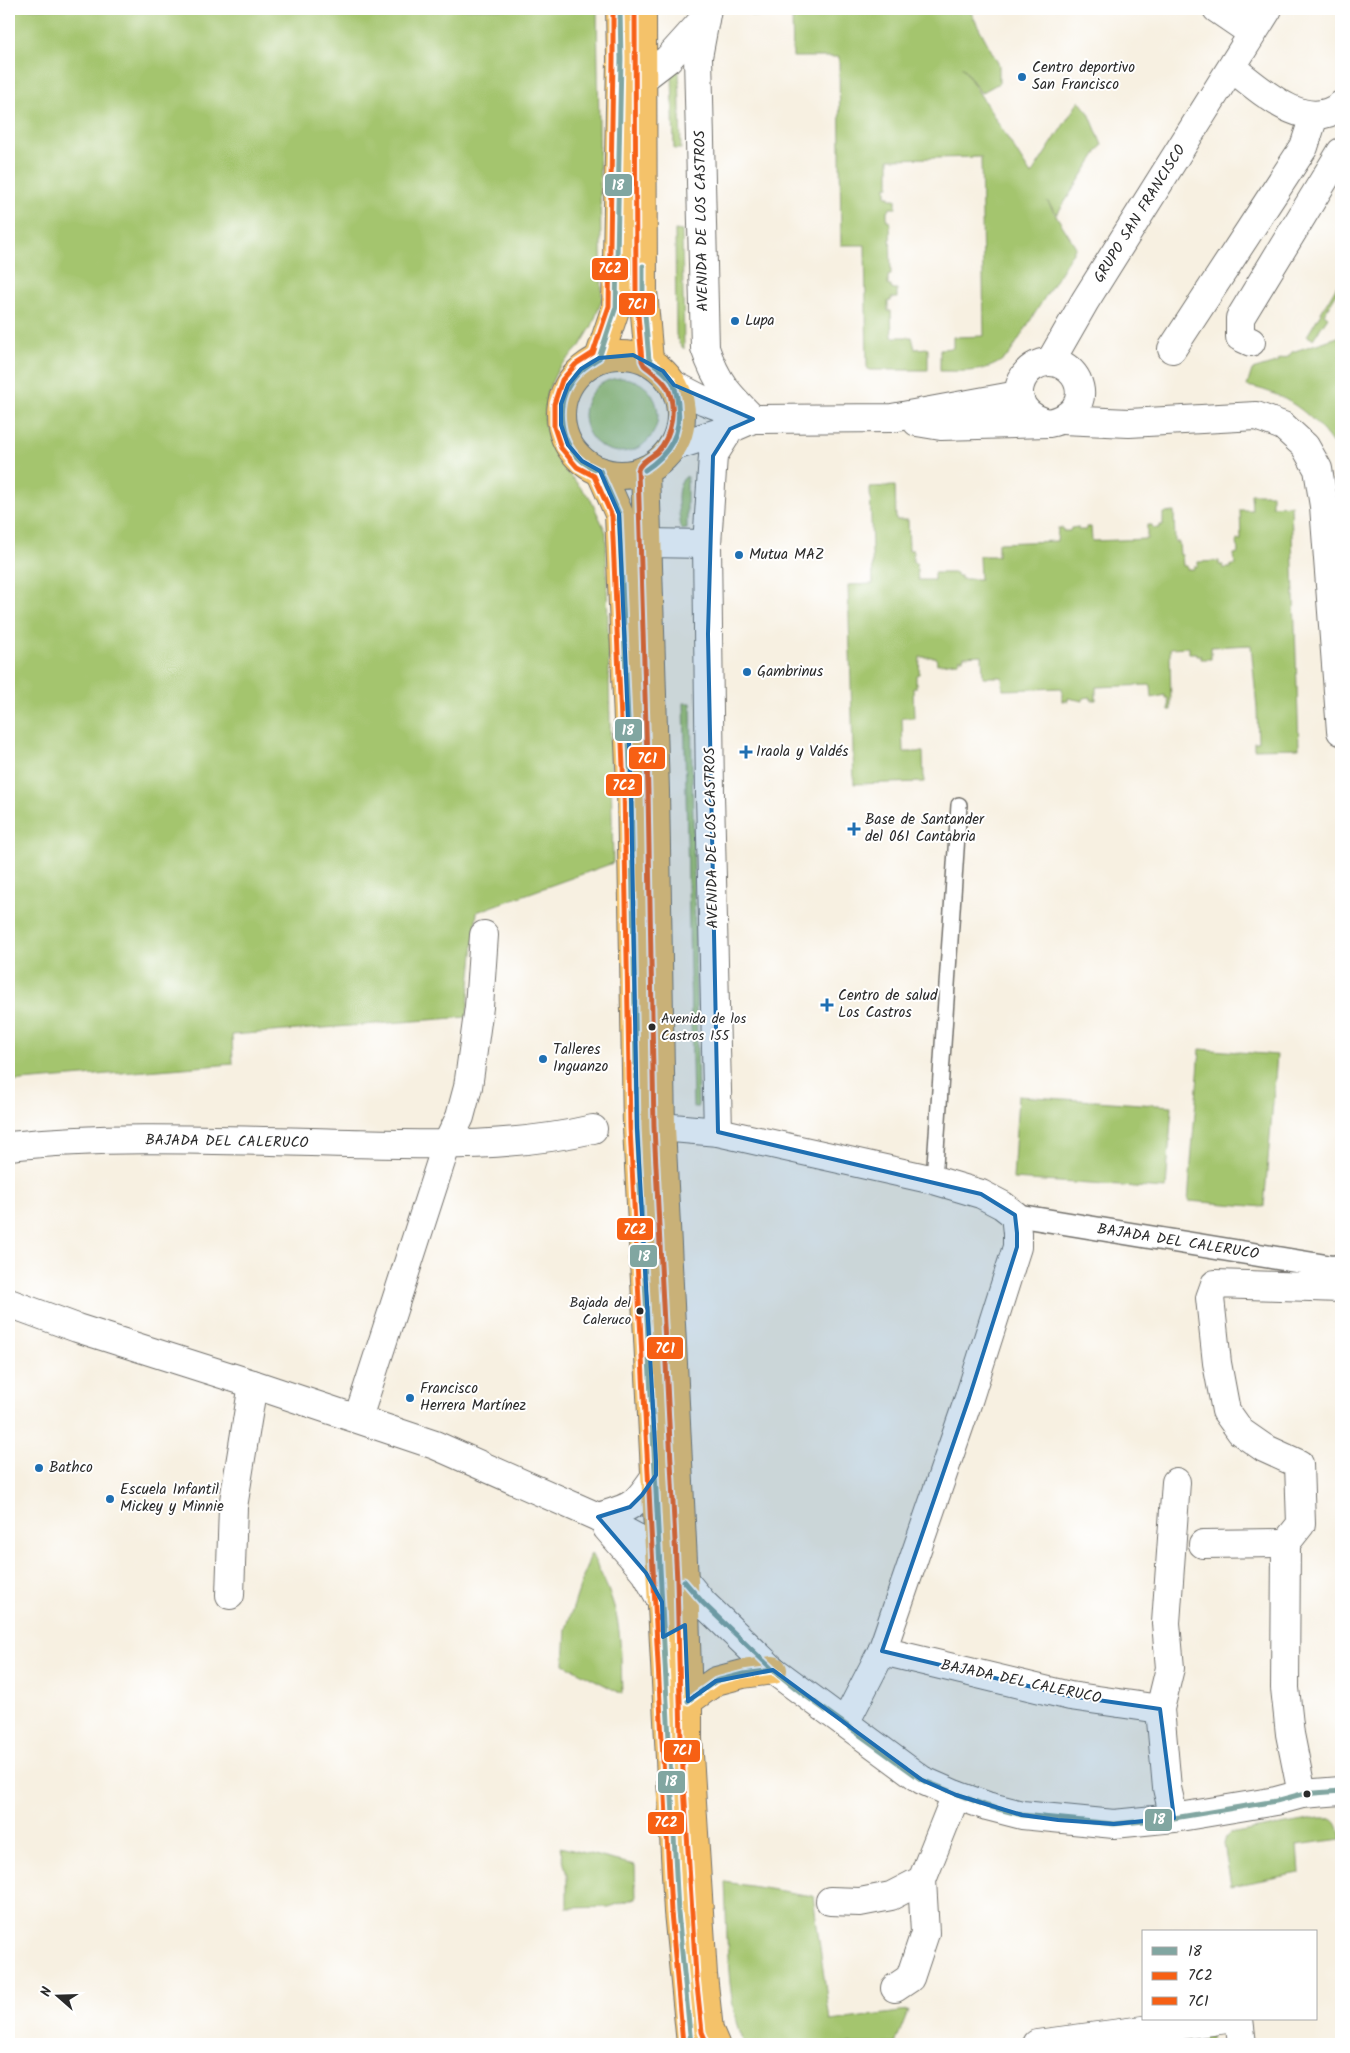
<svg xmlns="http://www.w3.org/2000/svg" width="1350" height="2053" viewBox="0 0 1350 2053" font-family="Kalam,sans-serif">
<rect width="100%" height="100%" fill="#fff"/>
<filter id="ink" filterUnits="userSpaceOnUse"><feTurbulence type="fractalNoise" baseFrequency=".02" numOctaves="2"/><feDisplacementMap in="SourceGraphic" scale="10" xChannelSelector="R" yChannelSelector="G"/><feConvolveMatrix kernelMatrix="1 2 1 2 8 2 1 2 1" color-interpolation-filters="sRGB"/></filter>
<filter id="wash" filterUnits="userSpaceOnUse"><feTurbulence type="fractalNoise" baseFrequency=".0096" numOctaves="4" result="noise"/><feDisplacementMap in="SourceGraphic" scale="20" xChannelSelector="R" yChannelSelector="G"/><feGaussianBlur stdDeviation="1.12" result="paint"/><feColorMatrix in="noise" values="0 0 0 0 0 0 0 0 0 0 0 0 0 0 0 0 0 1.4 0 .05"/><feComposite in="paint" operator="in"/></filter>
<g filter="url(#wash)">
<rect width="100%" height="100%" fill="#f7f0e1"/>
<g fill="#a4c56e" stroke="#68784c">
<polygon points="9,9 597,9 602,300 592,326 580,346 558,369 547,392 544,422 550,444 559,463 590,498 606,532 613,863 477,912 467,1017 232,1035 233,1064 9,1082"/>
<path d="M 740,9 L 969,9 L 999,65 L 999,83 L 981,93 L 962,66 L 1031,175 L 1079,101 L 1089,113 L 1102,145 L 1057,214 L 1047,201 L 1076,247 L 1009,355 C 987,374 967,371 940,371 L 940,349 L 953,348 L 953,337 L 984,336 L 981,157 L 889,159 L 889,186 L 886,186 L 886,196 L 890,196 L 890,199 L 896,199 L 896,208 L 890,208 L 889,211 L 887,211 L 887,221 L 890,222 L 891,275 L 888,276 L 888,286 L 891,286 L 891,289 L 897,289 L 897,298 L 891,298 L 891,301 L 888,301 L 888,311 L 891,311 L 892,337 L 912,337 L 915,349 L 928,348 L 928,370 L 869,370 L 867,367 L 865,245 L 841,245 L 839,57 L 793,57 L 792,15 L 754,16 Z"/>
<polygon points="679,67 681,149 674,149 672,74"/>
<polygon points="675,230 682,231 684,349 680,345 676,335"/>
<polygon points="1341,279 1341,289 1340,288 1324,314 1328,317 1313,339 1307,336"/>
<path d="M 1341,336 L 1341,457 C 1321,421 1289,393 1247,386 L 1252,370 L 1279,362 L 1278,360 L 1288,357 L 1292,352 Z"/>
<circle cx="621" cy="415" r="37"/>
<path d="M 687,476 L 687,529 L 681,530 C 680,515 672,485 687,476 Z"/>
<path d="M 895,486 L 896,520 L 908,520 L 909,550 L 913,550 L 913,563 L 916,563 L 918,580 L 934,580 L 934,573 L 956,573 L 956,576 L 961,576 L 961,579 L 980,579 L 979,556 L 998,556 L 998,543 L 1057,541 L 1058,528 L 1063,528 L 1063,531 L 1070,531 L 1071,528 L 1078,527 L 1078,530 L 1086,530 L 1086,527 L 1091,527 L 1092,541 L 1147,539 L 1147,525 L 1152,525 L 1153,528 L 1160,528 L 1160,525 L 1163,525 L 1163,513 L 1174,512 L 1175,542 L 1179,542 L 1180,555 L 1182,555 L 1183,566 L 1187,566 L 1187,569 L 1194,569 L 1194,566 L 1198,566 L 1198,562 L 1219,561 L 1219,565 L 1223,565 L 1223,568 L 1231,568 L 1231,565 L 1235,565 L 1234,554 L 1238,553 L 1237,540 L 1241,540 L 1240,510 L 1252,510 L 1251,494 L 1272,494 L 1272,506 L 1291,505 L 1299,748 L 1254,749 L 1254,742 L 1258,742 L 1257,708 L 1251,645 L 1211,647 L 1211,659 L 1201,659 L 1201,655 L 1197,655 L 1197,653 L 1189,653 L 1189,647 L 1170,648 L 1171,710 L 1169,710 L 1168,698 L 1165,698 L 1165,695 L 1152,698 L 1151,685 L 1096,687 L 1096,700 L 1091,700 L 1091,697 L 1083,698 L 1083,701 L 1068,698 L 1068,701 L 1062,701 L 1062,688 L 1003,690 L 1002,677 L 983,677 L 982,655 L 964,656 L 963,659 L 959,659 L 959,662 C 952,662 945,664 937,664 L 936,657 L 920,657 L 919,674 L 916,675 L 916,688 L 913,688 L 914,718 L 902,718 L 903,752 L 923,752 L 924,782 L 854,784 L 848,585 L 873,584 L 870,487 Z"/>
<polygon points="684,703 691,703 698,1107 693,1107"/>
<polygon points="1200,1049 1277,1055 1264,1207 1188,1201"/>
<polygon points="1018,1096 1172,1106 1166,1189 1013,1179"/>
<path d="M 591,1553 C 600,1572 611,1592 616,1614 C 622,1640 621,1667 622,1694 L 564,1664 L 566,1629 Z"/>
<path d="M 1320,1818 C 1337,1817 1338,1824 1341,1839 L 1297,1845 L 1299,1873 L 1231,1886 L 1224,1844 L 1226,1837 L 1229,1834 Z"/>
<polygon points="560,1847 635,1865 636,1898 609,1907 567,1908 567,1876"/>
<path d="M 725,1882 L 813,1896 L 830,2021 L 908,2011 L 895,2044 L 745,2044 C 726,2017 727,1919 725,1882 Z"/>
<polygon points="1210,2035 1211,2044 1165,2044 1165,2041"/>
</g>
</g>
<g filter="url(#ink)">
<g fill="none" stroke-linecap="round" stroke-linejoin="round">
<defs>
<g id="service">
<polyline points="1324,506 1341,505"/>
<polyline points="934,1180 959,805"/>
</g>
<polyline id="pedestrian" points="1015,1215 1332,1267 1341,1266"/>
<g id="minor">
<path d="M 707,9 L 698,57 L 705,348 C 717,383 727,393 753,419"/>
<polyline points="1217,9 1252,33"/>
<path d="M 1232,68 C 1260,89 1306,135 1341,105"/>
<polyline points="642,79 668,59 705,18"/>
<polyline points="1251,342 1240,337 1240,318 1341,152"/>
<polyline points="1172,349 1304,147 1314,116"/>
<polyline points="1050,362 1085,301 1268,9"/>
<polyline points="674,385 705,401 747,417"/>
<polyline points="1062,420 1129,423 1256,416 1283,426 1305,446 1318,469 1324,506 1341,731"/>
<path d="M 917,422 L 941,426 L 1049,423 C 1070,419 1087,403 1077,380 C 1073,372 1066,366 1057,363 C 1021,354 997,411 1049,423"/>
<polyline points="672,447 730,429 753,419 892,418 1018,395"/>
<polyline points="647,543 707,544"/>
<polyline points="661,1127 718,1132 934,1180 981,1194 1002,1205 1015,1215 1017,1233 1017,1247 969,1398 882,1651 845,1723"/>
<polyline points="718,1132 710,794 707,544 713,456 730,429"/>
<path d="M 9,1146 C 120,1134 237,1141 349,1143 C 432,1145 512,1148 593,1129"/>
<polyline points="9,1303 77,1328 253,1384 435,1445 598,1517 659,1550 703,1603 773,1670 922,1780 956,1795 987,1806 1022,1815 1114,1824 1174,1818 1276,1801 1302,1794 1341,1791"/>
<polyline points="358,1418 446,1146 460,1117 468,1087 479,1007 484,935"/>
<path d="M 598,1517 C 633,1507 636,1505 656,1475"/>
<polyline points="607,1528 646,1573 662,1602"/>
<polyline points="1203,1544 1286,1543"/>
<polyline points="230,1595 233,1507 253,1384"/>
<polyline points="882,1651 1070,1696 1160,1709"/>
<polyline points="1302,1794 1290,1734 1285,1688 1286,1543 1301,1524 1299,1464 1264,1448 1241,1432 1226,1411 1217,1363 1210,1298 1215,1284 1341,1288"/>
<polyline points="1174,1818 1167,1788 1160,1709 1170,1668 1166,1623 1176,1482"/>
<polyline points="830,1901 860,1902 891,1896 922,1880 956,1795"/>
<polyline points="895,1988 910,1978 925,1933 922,1880"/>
<polyline points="1239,2019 1242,2044"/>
<polyline points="1037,2044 1227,2019"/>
</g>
<g id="primary">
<polyline points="642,9 643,291 649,360"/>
<circle cx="621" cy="415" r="60"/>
<polyline points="599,358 616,307 621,59 620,9"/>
<polyline points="645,470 655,791 661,1127 684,1581 688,1701 688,1739 703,1975 709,2030 715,2044"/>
<polyline points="600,471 619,514 631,789 637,1128 678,1912 691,2044"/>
<polyline points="688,1701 716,1681 743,1674 773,1670"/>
</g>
</defs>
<use href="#service" stroke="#72706b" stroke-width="18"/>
<use href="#pedestrian" stroke="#72706b" stroke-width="25"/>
<use href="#minor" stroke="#72706b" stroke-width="30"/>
<use href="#primary" stroke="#72706b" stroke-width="30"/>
<use href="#service" stroke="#fff" stroke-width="15"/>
<use href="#pedestrian" stroke="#fff" stroke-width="22"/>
<use href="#minor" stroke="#fff" stroke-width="28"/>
<use href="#primary" stroke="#f4c26a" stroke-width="28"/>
<defs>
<g id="bus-1">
<polyline points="643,266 643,291 649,360"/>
<polyline points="599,358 616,307 621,59 620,9"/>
<path d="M 599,358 C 588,365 577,372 570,384 C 555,407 560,444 583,462 C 588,466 594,468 600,471"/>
<path d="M 645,470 C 669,454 682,434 678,404 C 677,397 676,388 672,381 C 666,373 657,366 649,360"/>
<polyline points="600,471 619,514 631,789 637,1128 678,1912 691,2044"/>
<polyline points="684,1581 703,1603 773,1670 803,1694 922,1780 987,1806 1022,1815 1114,1824 1174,1818 1276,1801 1302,1794 1341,1791"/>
<polyline points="688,1701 716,1681 743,1674 773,1670"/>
</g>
<polyline id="bus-2" points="613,9 613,59 609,306 593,353 576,364 562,380 554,404 554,427 561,448 577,467 594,476 612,516 624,789 630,1128 671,1912 683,2044"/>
<path id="bus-3" d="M 635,9 L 636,291 L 642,361 L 644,365 C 651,371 662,378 667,387 C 677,406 672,437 657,452 C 650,458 640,462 638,470 L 648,791 L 654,1127 L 677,1581 L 681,1739 L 696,1976 L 702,2032 L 707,2044"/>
</defs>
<use href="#bus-1" stroke="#fff" stroke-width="9"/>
<use href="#bus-2" stroke="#fff" stroke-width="9"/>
<use href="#bus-3" stroke="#fff" stroke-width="9"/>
<use href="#bus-1" stroke="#81a6a1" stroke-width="5"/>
<use href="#bus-2" stroke="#f76014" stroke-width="5"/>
<use href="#bus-3" stroke="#f76014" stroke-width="5"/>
</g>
</g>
<path fill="#1f6fb2" fill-opacity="0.2" stroke="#1f6fb2" stroke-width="4" stroke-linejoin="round" d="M 633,355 L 663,371 L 674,385 L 753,419 L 730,429 L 713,456 L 708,634 L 718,1132 L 981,1194 L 1015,1215 L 1017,1233 L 1017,1247 L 969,1398 L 882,1651 L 1070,1696 L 1160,1709 L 1174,1818 L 1114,1824 L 1058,1820 L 1022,1815 L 956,1795 L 922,1780 L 773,1670 L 716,1681 L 688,1701 L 685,1625 L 663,1637 L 662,1602 L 646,1573 L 598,1517 L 630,1507 L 642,1495 L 656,1475 L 656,1461 L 637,1128 L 631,789 L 619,514 L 600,471 L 582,461 L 568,445 L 561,425 L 561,404 L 568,385 L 581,369 L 599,358 Z"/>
<g fill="#1f6fb2" stroke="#fff" stroke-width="2">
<circle cx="1022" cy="77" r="5"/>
<circle cx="735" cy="321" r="5"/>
<circle cx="739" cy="555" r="5"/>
<circle cx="747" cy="672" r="5"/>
<path d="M743.5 744.5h5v5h5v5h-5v5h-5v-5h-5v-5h5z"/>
<path d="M851.5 821.5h5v5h5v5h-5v5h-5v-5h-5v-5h5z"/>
<path d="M824.5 997.5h5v5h5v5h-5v5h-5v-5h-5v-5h5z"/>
<circle cx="543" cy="1059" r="5"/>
<circle cx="410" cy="1398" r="5"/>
<circle cx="39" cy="1468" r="5"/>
<circle cx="110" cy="1499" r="5"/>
</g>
<g fill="#2b2b2b" stroke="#fff" stroke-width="2">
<circle cx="652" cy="1027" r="4.5"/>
<circle cx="640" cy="1311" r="4.5"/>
<circle cx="1307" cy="1794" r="4.5"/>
</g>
<g text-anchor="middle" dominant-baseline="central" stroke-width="4" stroke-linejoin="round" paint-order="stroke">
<g font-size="14" fill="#2b2b2b" stroke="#fff" text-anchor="start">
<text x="661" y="1019">Avenida de los<tspan x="661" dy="17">Castros 155</tspan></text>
<text x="631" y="1303" text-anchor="end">Bajada del<tspan x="631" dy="17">Caleruco</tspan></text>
</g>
<g font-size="15" fill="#2b2b2b" stroke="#fff" text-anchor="start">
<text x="1032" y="68">Centro deportivo<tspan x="1032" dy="17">San Francisco</tspan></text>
<text x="745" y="321">Lupa</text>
<text x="749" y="555">Mutua MAZ</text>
<text x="757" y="672">Gambrinus</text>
<text x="756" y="752">Iraola y Valdés</text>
<text x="865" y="820">Base de Santander<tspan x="865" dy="17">del 061 Cantabria</tspan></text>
<text x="838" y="996">Centro de salud<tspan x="838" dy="17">Los Castros</tspan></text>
<text x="553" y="1050">Talleres<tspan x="553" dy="17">Inguanzo</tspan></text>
<text x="420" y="1389">Francisco<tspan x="420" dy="17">Herrera Martínez</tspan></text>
<text x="49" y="1468">Bathco</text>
<text x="120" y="1490">Escuela Infantil<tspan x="120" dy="17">Mickey y Minnie</tspan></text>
</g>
<g font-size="15" fill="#2b2b2b" stroke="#fff">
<text transform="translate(1140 214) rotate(-58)">GRUPO SAN FRANCISCO</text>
<text transform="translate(702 221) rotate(-91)">AVENIDA DE LOS CASTROS</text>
<text transform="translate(712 838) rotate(-91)">AVENIDA DE LOS CASTROS</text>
<text transform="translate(227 1142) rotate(1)">BAJADA DEL CALERUCO</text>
<text transform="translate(1178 1242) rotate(9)">BAJADA DEL CALERUCO</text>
<text transform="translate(1021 1682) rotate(12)">BAJADA DEL CALERUCO</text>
</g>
</g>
<g stroke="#fff" stroke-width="2">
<rect x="604" y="173" width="29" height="24" rx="5" fill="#81a6a1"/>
<rect x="591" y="257" width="38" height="24" rx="5" fill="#f76014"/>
<rect x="618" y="292" width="38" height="24" rx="5" fill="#f76014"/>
<rect x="614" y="718" width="29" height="24" rx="5" fill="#81a6a1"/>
<rect x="628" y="746" width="38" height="24" rx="5" fill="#f76014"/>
<rect x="605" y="773" width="38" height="24" rx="5" fill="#f76014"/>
<rect x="616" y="1217" width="38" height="24" rx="5" fill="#f76014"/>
<rect x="629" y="1244" width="29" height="24" rx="5" fill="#81a6a1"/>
<rect x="646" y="1336" width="38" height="24" rx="5" fill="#f76014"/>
<rect x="663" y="1739" width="38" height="24" rx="5" fill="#f76014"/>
<rect x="657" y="1770" width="29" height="24" rx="5" fill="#81a6a1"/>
<rect x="1144" y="1808" width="29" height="24" rx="5" fill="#81a6a1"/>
<rect x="647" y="1811" width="38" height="24" rx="5" fill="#f76014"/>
</g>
<g font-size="14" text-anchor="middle" font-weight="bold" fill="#fff">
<text x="618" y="190">18</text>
<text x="610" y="273">7C2</text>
<text x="637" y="309">7C1</text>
<text x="628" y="735">18</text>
<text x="647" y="763">7C1</text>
<text x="624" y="790">7C2</text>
<text x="635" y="1234">7C2</text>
<text x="644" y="1261">18</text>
<text x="665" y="1353">7C1</text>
<text x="682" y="1755">7C1</text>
<text x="671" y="1786">18</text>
<text x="1159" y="1824">18</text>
<text x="666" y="1827">7C2</text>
</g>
<rect width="1350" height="2053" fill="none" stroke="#fff" stroke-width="30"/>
<rect x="1142" y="1930" width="175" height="90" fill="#ffffff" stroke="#aaaaaa"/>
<rect x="1152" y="1947" width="25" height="8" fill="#81a6a1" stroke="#aaaaaa"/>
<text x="1188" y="1956" font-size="15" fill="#2b2b2b">18</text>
<rect x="1152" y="1972" width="25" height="8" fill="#f76014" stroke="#aaaaaa"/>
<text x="1188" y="1980" font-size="15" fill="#2b2b2b">7C2</text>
<rect x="1152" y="1997" width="25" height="8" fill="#f76014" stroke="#aaaaaa"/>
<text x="1188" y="2006" font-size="15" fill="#2b2b2b">7C1</text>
<g transform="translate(58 1996) rotate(290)" stroke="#ffffff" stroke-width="4" paint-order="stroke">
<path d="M0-4L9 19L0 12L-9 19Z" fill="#2b2b2b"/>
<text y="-8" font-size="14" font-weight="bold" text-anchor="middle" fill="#2b2b2b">N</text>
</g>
</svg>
